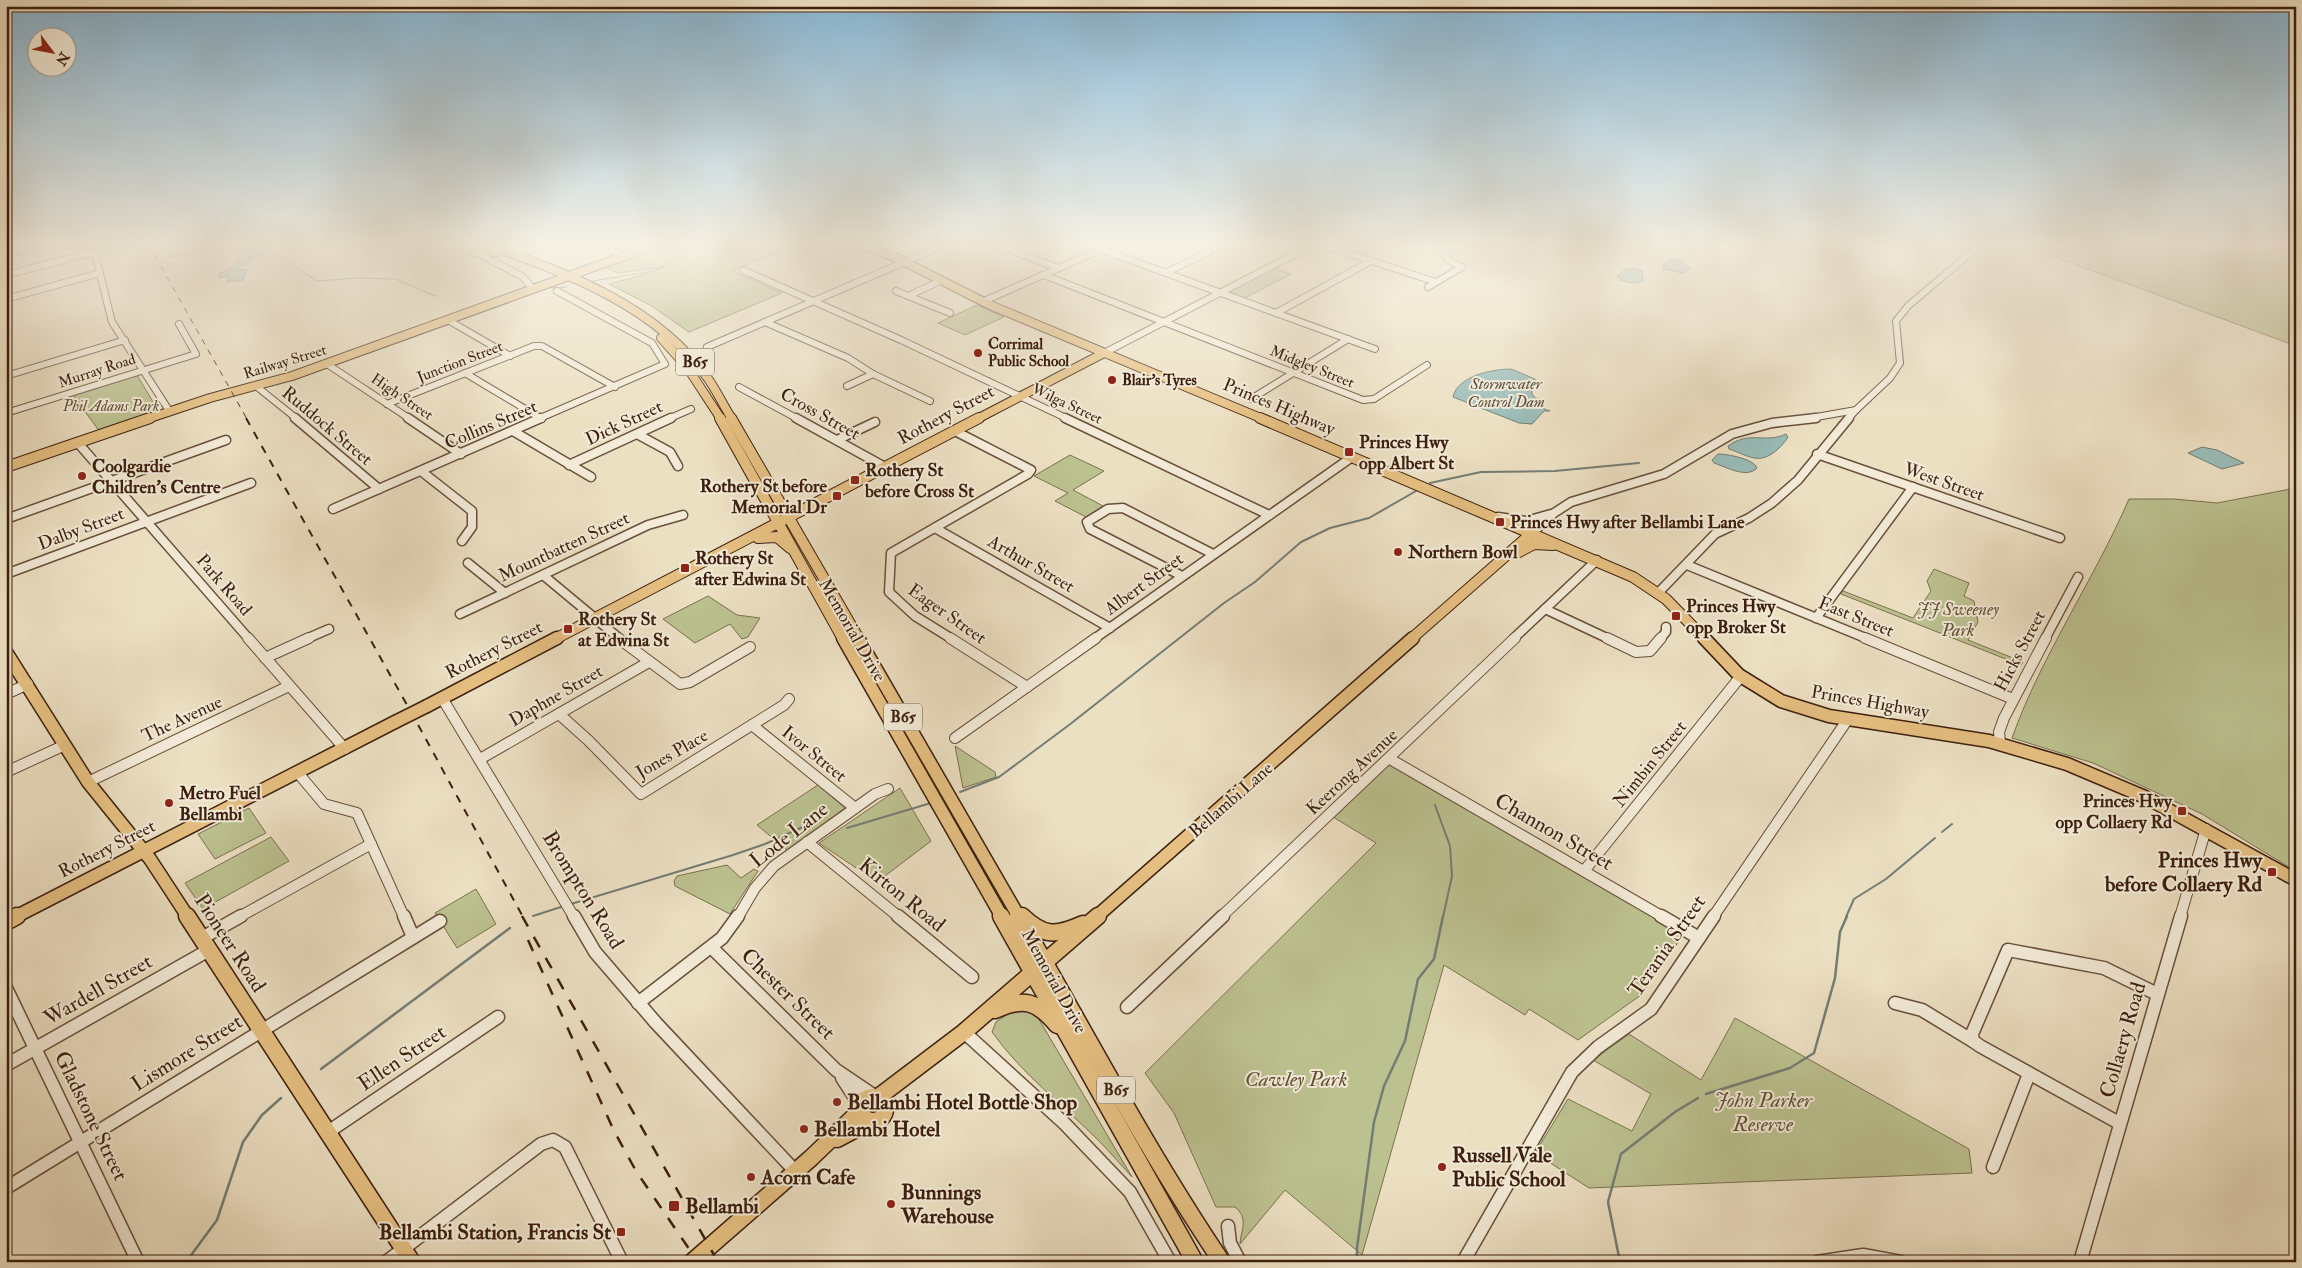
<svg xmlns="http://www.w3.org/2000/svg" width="2302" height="1268" viewBox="0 0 2302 1268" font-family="'IM FELL Double Pica',serif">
<rect width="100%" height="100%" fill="#ece0c3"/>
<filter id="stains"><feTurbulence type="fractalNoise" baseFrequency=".004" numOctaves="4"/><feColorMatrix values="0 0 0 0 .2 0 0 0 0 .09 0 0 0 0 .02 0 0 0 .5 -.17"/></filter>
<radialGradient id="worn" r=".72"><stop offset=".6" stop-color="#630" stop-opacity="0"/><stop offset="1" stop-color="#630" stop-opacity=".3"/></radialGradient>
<g fill="#bcc190" stroke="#7c704f">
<polygon points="56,245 133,245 134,246 81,254 77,249 6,257 6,251"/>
<polygon points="160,245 226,245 171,258"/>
<polygon points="660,245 681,245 693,250 707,245 796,245 732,271 782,293 689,332 650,305 609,284 639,276 664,267 618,273 602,266"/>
<polygon points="2023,245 2296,245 2296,346"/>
<polygon points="1274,268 1291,274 1243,299 1226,292"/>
<polygon points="977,305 1004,317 965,335 938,323"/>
<polygon points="137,375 159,412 100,432 73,395"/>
<polygon points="1070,455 1104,471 1073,490 1103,506 1086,517 1055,501 1068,493 1034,476"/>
<path d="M 2296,488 L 2296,857 L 2292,869 L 2202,814 L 2093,763 L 2012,738 C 2042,654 2094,580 2129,499 L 2174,499 L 2217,503 Z"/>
<polygon points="1934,569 1969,583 1964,596 1974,601 1978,622 1968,640 2023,662 2021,665 1841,594 1843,591 1913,618 1931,591 1927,581"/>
<polygon points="708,596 737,615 760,618 748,637 742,639 730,624 695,643 663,619"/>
<polygon points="955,746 995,772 996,777 963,788"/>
<path d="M 1389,765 L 1392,765 L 1684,934 L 1641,995 L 1578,1040 L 1529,1009 L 1525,1015 L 1444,965 L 1362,1255 L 1285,1190 L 1240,1244 C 1241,1229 1249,1219 1235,1207 L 1216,1207 L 1174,1113 L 1145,1073 L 1376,843 L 1333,817 Z"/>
<polygon points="818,785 845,808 787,850 757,825"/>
<polygon points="900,788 931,841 877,882 819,843"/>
<polygon points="249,808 266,833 215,859 198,834"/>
<polygon points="271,837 289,861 203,909 185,883"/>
<polygon points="727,865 741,878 754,869 758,871 730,914 675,886 674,881 677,876"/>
<polygon points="476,889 496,924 457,948 435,913"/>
<path d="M 1014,1010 L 1025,1010 L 1037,1016 L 1132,1177 C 1121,1165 1110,1152 1098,1140 C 1062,1104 1022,1074 992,1032 L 996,1022 Z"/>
<polygon points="1735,1018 1969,1149 1972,1173 1589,1188 1535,1153 1568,1099 1632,1131 1651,1094 1593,1060 1629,1034 1701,1080"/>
</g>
<g fill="#99bcb8" stroke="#747d74">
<polygon points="246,245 266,245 262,247 272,249 237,269 247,270 243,280 227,282 229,276 219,278 220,273 227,270 239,261 237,259 243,253 240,250"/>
<polygon points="1670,259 1682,261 1690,269 1683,273 1663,269 1664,264"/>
<path d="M 1635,268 L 1642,271 L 1643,281 C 1635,285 1624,283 1617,277 L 1624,270 Z"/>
<path d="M 1511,369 L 1535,379 L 1536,382 L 1531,387 L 1532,394 L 1535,398 L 1541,399 L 1544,409 L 1550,411 L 1544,411 L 1532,424 L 1519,423 L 1453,397 C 1457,376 1493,369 1511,369 Z"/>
<path d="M 1786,434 L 1788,437 C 1785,442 1782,445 1778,449 C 1759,466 1750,456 1729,449 L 1728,446 C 1750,430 1765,444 1786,434 Z"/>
<polygon points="2202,447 2217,450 2244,463 2222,469 2188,453"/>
<path d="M 1718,454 C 1728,454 1754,459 1757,468 C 1747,479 1726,467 1714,463 L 1712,460 Z"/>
</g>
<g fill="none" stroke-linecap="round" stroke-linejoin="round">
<g stroke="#747d74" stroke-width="1">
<polyline points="27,249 62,245"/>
<polyline points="265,251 272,252 317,281 358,278 396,279 435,296"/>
<polyline points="593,281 653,271 663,267 681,253 706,245"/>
<polyline points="550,288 566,287"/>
</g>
<g stroke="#747d74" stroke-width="2">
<polyline points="1430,483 1481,472 1555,471 1639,463"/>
<polyline points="960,792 999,777 1069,725 1224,603 1255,582 1301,542 1330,528 1369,518 1416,491"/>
<polyline points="1435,805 1450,846 1452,876 1443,917"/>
<polyline points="847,828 931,803"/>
<polyline points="1942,832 1952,824"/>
<polyline points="571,904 733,855 765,844 816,821"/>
<polyline points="533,916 564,906"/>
<polyline points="1846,917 1854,899 1886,879 1935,838"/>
</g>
<g stroke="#747d74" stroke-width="2.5">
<polyline points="321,1069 510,928"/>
<polyline points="1706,1094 1790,1068 1814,1053 1835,978 1840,932 1847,916"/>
<polyline points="186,1262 217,1220 243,1142 262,1115 281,1098"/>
<polyline points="1357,1262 1357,1248 1374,1122 1384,1086 1405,1041 1418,979 1434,959 1443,916"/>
<polyline points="1620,1262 1608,1202 1621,1154 1675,1112 1698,1098"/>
</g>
<defs>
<g id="minor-far3">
<polyline points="508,245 523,251 538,249"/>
<polyline points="599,245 624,256"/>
<polyline points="997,245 1058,268"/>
<polyline points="1323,245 1436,282"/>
<polyline points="1100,249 1375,349"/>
<polyline points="473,253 479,254 523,277 533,289"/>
<polyline points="743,270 901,340 1068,419"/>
<polyline points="1165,273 1209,252"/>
<polyline points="6,275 86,254 95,254 112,322 170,412"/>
<polyline points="1044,275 1363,400 1374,399 1427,365"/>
<polyline points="1428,287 1462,267 1448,260 1445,252 1451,245"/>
<polyline points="896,291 950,313"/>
<polyline points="908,296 940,281"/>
<polyline points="6,299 100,273"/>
<polyline points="982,302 1111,245"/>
<polyline points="1276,313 1371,261"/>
<polyline points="448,320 510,356"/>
<polyline points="765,322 848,358 873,374 847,386"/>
<polyline points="707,347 944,245"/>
<polyline points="1104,353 1312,245"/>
<polyline points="327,364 410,419"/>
<polyline points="465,373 542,419"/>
<polyline points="873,374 930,401"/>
<polyline points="6,376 125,340"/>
<polyline points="256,386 297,419"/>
<polyline points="739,387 798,419"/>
<polyline points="1251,399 1348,339"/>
<polyline points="387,404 534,346 542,346 615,387"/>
<polyline points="6,413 196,354 179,324"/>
<polyline points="538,419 665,364 652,343 557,291"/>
<polyline points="668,419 691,409"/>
<polyline points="1805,419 1856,410 1890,378 1900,363 1896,321 1908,306 1980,245"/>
<polyline points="1848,419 1856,410"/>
</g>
<g id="minor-far2">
<polyline points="295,418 379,489"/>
<polyline points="408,418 461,454"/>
<polyline points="796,418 885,467"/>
<polyline points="1065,418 1269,515"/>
<polyline points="513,431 591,477"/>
<polyline points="637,434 670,452 678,466"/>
<polyline points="837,440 875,422"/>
<polyline points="78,443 249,639"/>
<polyline points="1817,454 2060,538"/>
<polyline points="569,465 671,418"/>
<polyline points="421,471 472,511 472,527 462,541"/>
<polyline points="333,509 541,418"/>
<polyline points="1498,517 1526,521 1551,514"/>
<polyline points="6,519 226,440"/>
<polyline points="935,528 1110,628"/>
<polyline points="1533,532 1554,513 1571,502 1664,474 1732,434 1772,423 1816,418"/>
<polyline points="468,563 505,593"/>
<polyline points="1687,565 1868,639"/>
<polyline points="6,574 251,483"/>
<polyline points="543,575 620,639"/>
<polyline points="1182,576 1090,529 1087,522 1108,509 1123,508 1213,554"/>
<polyline points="1659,592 1715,534 1749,518 1772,503 1798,480 1849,418"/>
<polyline points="1545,609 1609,639"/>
<polyline points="460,614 648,525 683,515"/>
<polyline points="1816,618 1913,487"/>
<polyline points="306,639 329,629"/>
<polyline points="952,639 915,616 889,592 891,553 1028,474 1031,470 955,431"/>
<polyline points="1094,639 1352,457"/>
<polyline points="1513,639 1597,560"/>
<polyline points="1660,639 1666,632 1666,627"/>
<polyline points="2045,639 2078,577"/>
</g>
<g id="minor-far1">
<polyline points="248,638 345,749"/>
<polyline points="618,638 680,684 690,682 750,647"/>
<polyline points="950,638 1027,687"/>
<polyline points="1607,638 1636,652 1650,651 1661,638"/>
<polyline points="1865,638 2013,699"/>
<polyline points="265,658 309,638"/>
<polyline points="6,694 28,684"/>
<polyline points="442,698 574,917"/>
<polyline points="559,714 589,741 641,794 784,705 789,699"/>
<polyline points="752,725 855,808"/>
<polyline points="955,738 1096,638"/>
<polyline points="2000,743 1999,732 2004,718 2046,638"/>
<polyline points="480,759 649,662"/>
<polyline points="1390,759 1663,917"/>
<polyline points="6,772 65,745"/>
<polyline points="298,773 324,804 357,813 404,917"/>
<polyline points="88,782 289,686"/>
<polyline points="807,842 899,917"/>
<polyline points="1584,871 1741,676"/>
<polyline points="239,917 371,844"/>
<polyline points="738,917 755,888 774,866 875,794 888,789"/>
<polyline points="1221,917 1515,638"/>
<polyline points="1713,917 1848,719"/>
<polyline points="2180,917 2206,829"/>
</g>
<g id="minor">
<polyline points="404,916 413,937"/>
<polyline points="574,916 595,952 656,1023 795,1171"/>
<polyline points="898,916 972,977"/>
<polyline points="1661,916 1699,938"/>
<polyline points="202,938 241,916"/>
<polyline points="712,948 836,1070 876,1097"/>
<polyline points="6,988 138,1262"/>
<polyline points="638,1003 722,938 738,916"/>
<polyline points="1895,1003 1922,1010 1973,1041"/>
<polyline points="1127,1007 1223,916"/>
<polyline points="964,1032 1065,1124 1130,1192 1170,1262"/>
<polyline points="6,1065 209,950"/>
<polyline points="842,1078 861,1107"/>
<polyline points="2119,1123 1980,1046 1973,1041 1972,1034 2008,950 2104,968 2157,994"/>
<polyline points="328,1132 498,1017"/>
<polyline points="1993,1167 2029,1074"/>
<polyline points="6,1188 440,921"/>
<polyline points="1228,1226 1230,1243 1240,1262"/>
<polyline points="386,1262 541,1144 553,1140 565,1147 622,1262"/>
<polyline points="1463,1262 1572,1072 1598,1047 1651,1009 1714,916"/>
<polyline points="1817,1262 1863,1255 1901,1262"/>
<polyline points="2080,1262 2181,916"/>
</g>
<g id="major-far3">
<polyline points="473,245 495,253"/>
<path d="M 488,245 C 569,274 657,306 709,380 C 717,392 724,406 732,419"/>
<polyline points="863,245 899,259 990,305 1263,419"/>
<polyline points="661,338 687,367 721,419"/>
<polyline points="147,419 210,398 292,376 655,245"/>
<polyline points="977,419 1104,353"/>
</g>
<g id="major-far2">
<polyline points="720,418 843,639"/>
<polyline points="731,418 859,639"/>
<polyline points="1260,418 1633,577 1666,599 1705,639"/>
<polyline points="6,467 150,418"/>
<polyline points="758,538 777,537 790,548"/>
<polyline points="1517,553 1534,544 1553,545"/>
<polyline points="555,639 979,418"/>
<polyline points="1411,639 1533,532"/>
</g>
<g id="major-far1">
<polyline points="843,638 1002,917"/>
<polyline points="858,638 1019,917"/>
<polyline points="1704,638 1739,675 1781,701 1829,716 1989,741 2067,764 2145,797 2296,880"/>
<polyline points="6,652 88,782 150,859 188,917"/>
<polyline points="427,706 557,638"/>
<polyline points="1022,916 1024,917"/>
<polyline points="15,917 395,722"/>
<polyline points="1096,917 1413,638"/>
</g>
<g id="major">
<polyline points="187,916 412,1262"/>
<polyline points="1001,916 1195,1262"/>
<path d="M 1018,916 C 1085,1032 1147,1151 1222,1262"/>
<path d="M 1022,916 C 1044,937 1056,936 1083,924"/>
<polyline points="6,922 17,916"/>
<path d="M 995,1010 C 1024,997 1037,1001 1057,1025"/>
<circle cx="873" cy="1109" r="12"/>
<polyline points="877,1098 964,1032 1098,916"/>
<polyline points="837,1139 871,1121"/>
<polyline points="692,1262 811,1158 861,1110"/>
</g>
</defs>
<use href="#minor-far3" stroke="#684f3b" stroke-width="8"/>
<use href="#minor-far2" stroke="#684f3b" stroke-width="11"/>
<use href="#minor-far1" stroke="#684f3b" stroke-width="12"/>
<use href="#minor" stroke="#684f3b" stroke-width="15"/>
<use href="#major-far3" stroke="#3c1f0e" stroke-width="10"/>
<use href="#major-far2" stroke="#3c1f0e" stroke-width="12"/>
<use href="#major-far1" stroke="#3c1f0e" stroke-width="15"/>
<use href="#major" stroke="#3c1f0e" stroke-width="19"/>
<use href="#minor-far3" stroke="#f3ebd8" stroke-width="6"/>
<use href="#minor-far2" stroke="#f3ebd8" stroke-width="8"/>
<use href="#minor-far1" stroke="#f3ebd8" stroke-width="10"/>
<use href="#minor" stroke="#f3ebd8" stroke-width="12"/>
<use href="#major-far3" stroke="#e6c082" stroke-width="8"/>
<use href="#major-far2" stroke="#e6c082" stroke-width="10"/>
<use href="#major-far1" stroke="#e6c082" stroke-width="12"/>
<use href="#major" stroke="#e6c082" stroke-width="16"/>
<polyline stroke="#3c1f0e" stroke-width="1" stroke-dasharray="6 6" stroke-linecap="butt" points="149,245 247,419"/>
<polyline stroke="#3c1f0e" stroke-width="2" stroke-dasharray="8 8" stroke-linecap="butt" points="246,418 416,721 523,917"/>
<g stroke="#3c1f0e" stroke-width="2.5" stroke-dasharray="12 12" stroke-linecap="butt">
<polyline points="522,916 718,1262"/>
<polyline points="528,940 614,1131 636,1171 698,1262"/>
</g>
<defs>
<polyline id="major-bridge" points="395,722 427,706"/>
</defs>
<use href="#major-bridge" stroke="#3c1f0e" stroke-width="15" stroke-linecap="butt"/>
<use href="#major-bridge" stroke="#e6c082" stroke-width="12"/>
</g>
<linearGradient id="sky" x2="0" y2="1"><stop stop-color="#88b7d5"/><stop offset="0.58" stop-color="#f6f1e4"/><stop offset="1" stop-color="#f6f1e4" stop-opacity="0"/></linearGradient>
<rect width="2302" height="422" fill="url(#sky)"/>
<g fill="#8f2418" stroke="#f3ebd8" stroke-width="2">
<circle cx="978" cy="353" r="5"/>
<circle cx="1112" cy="380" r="5"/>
<rect x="1344" y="447" width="10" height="10" rx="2.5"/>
<circle cx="82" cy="476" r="5"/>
<rect x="850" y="475" width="10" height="10" rx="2.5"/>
<rect x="832" y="491" width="10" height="10" rx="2.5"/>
<rect x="1495" y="517" width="10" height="10" rx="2.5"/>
<circle cx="1398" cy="552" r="5"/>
<rect x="680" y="563" width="10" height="10" rx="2.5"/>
<rect x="1671" y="611" width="10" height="10" rx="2.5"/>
<rect x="563" y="624" width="10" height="10" rx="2.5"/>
<circle cx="169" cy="803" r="5"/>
<rect x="2177" y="806" width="10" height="10" rx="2.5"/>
<rect x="2267" y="867" width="10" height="10" rx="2.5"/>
<circle cx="837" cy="1102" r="5"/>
<circle cx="804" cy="1129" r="5"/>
<circle cx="1442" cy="1167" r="5"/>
<circle cx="751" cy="1177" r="5"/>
<circle cx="891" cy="1204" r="5"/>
<rect x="668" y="1200" width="12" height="12" rx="2.5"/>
<rect x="616" y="1227" width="10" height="10" rx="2.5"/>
</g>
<g text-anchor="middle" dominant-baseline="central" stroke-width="4" stroke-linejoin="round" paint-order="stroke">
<g font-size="15" font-weight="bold" fill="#3c1f0e" stroke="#f3ebd8" text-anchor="start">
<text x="988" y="344">Corrimal<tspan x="988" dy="17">Public School</tspan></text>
<text x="1122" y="380">Blair's Tyres</text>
</g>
<g font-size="15" fill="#3c1f0e" stroke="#f3ebd8">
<text transform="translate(285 362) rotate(-17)">Railway Street</text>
<text transform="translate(460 362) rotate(-21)">Junction Street</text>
<text transform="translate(1312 367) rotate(22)">Midgley Street</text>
<text transform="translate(97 371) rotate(-18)">Murray Road</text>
<text transform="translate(402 397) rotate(34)">High Street</text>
<text transform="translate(1067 404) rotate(25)">Wilga Street</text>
</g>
<g font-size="15" font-style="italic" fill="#625035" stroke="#f3ebd8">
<text x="111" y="406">Phil Adams Park</text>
</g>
<g fill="#f3ebd8" stroke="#735c4b" stroke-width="1">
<rect x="676" y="348.5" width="38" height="27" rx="4"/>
<rect x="884" y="703.5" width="38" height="27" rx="4"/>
<rect x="1097" y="1076.5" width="38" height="27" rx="4"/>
</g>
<g font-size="16" font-weight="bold" fill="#3c1f0e">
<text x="695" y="362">B65</text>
<text x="903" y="717">B65</text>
<text x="1116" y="1090">B65</text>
</g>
<g font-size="16" font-style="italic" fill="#584e41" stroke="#f3ebd8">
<text x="1506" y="384">Stormwater<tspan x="1506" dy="18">Control Dam</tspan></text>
</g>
<g font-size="18" fill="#3c1f0e" stroke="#f3ebd8">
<text transform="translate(1279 407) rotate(23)">Princes Highway</text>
<text transform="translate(820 414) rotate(29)">Cross Street</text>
<text transform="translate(946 415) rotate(-28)">Rothery Street</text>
<text transform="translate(624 423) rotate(-25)">Dick Street</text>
<text transform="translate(491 425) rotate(-23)">Collins Street</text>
<text transform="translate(327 426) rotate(40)">Ruddock Street</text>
<text transform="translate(1944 482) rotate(19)">West Street</text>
<text transform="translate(81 529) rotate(-21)">Dalby Street</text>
<text transform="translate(564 547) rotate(-25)">Mountbatten Street</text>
<text transform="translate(1031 564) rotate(30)">Arthur Street</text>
<text transform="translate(1144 584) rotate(-36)">Albert Street</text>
<text transform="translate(224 585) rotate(49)">Park Road</text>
<text transform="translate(947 614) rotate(35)">Eager Street</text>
<text transform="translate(1856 617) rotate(22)">East Street</text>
<text transform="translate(852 630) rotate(60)">Memorial Drive</text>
<text transform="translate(494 650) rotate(-27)">Rothery Street</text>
<text transform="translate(2020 651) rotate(-62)">Hicks Street</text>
<text transform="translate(556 696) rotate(-30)">Daphne Street</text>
<text transform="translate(1870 702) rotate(10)">Princes Highway</text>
<text transform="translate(182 719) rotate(-25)">The Avenue</text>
<text transform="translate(672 754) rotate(-30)">Jones Place</text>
<text transform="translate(814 754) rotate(39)">Ivor Street</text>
<text transform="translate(1650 764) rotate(-51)">Nimbin Street</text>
<text transform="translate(1352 772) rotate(-43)">Keerong Avenue</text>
<text transform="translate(1231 800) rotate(-41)">Bellambi Lane</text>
<text transform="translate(107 849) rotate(-27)">Rothery Street</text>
<text transform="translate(1054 981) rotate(61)">Memorial Drive</text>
</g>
<g font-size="18" font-weight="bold" fill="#3c1f0e" stroke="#f3ebd8" text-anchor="start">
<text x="1359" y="442">Princes Hwy<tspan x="1359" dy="21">opp Albert St</tspan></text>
<text x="92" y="466">Coolgardie<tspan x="92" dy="21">Children's Centre</tspan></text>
<text x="865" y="470">Rothery St<tspan x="865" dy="21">before Cross St</tspan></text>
<text x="827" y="486" text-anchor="end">Rothery St before<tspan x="827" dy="21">Memorial Dr</tspan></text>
<text x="1510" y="522">Princes Hwy after Bellambi Lane</text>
<text x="1408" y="552">Northern Bowl</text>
<text x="695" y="558">Rothery St<tspan x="695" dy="21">after Edwina St</tspan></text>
<text x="1686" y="606">Princes Hwy<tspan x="1686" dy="21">opp Broker St</tspan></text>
<text x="578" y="619">Rothery St<tspan x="578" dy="21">at Edwina St</tspan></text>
<text x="179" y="793">Metro Fuel<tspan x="179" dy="21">Bellambi</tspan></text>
<text x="2172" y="801" text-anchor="end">Princes Hwy<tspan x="2172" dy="21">opp Collaery Rd</tspan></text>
</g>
<g font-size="18" font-style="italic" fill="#625035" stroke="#f3ebd8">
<text x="1958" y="609">JJ Sweeney<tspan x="1958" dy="21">Park</tspan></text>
</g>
<g font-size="21" fill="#3c1f0e" stroke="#f3ebd8">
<text transform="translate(1554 832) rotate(30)">Channon Street</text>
<text transform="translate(789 835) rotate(-38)">Lode Lane</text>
<text transform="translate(583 890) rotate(58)">Brompton Road</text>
<text transform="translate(902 895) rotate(39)">Kirton Road</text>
<text transform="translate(230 943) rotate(57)">Pioneer Road</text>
<text transform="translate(1667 946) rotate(-55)">Terania Street</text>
<text transform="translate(98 990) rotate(-30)">Wardell Street</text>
<text transform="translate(788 994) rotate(44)">Chester Street</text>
<text transform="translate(2123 1040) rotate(-74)">Collaery Road</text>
<text transform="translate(187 1053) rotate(-32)">Lismore Street</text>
<text transform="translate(402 1058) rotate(-34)">Ellen Street</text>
<text transform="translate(91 1116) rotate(64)">Gladstone Street</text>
</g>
<g font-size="21" font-weight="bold" fill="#3c1f0e" stroke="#f3ebd8" text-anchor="start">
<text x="2262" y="860" text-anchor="end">Princes Hwy<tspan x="2262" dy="24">before Collaery Rd</tspan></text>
<text x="847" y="1102">Bellambi Hotel Bottle Shop</text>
<text x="814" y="1129">Bellambi Hotel</text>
<text x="1452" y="1155">Russell Vale<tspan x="1452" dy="24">Public School</tspan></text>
<text x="761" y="1177">Acorn Cafe</text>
<text x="901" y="1192">Bunnings<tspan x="901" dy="24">Warehouse</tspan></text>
<text x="685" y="1206">Bellambi</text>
<text x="611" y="1232" text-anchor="end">Bellambi Station, Francis St</text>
</g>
<g font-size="21" font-style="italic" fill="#625035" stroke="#f3ebd8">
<text x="1296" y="1079">Cawley Park</text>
<text x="1763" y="1100">John Parker<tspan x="1763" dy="24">Reserve</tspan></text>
</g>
</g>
<rect width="2302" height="1268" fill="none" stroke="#ece0c3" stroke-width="25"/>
<rect x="8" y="8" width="2287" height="1253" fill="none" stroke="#3c1f0e" stroke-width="2.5"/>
<rect x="12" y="12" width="2277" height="1243" fill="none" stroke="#3c1f0e"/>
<g transform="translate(52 52) rotate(122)"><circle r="24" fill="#f3ebd8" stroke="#aa9987"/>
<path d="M0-4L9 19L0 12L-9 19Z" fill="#8f2418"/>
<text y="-8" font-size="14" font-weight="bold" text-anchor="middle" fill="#3c1f0e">N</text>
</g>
<rect width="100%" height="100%" filter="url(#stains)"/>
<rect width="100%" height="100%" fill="url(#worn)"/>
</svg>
